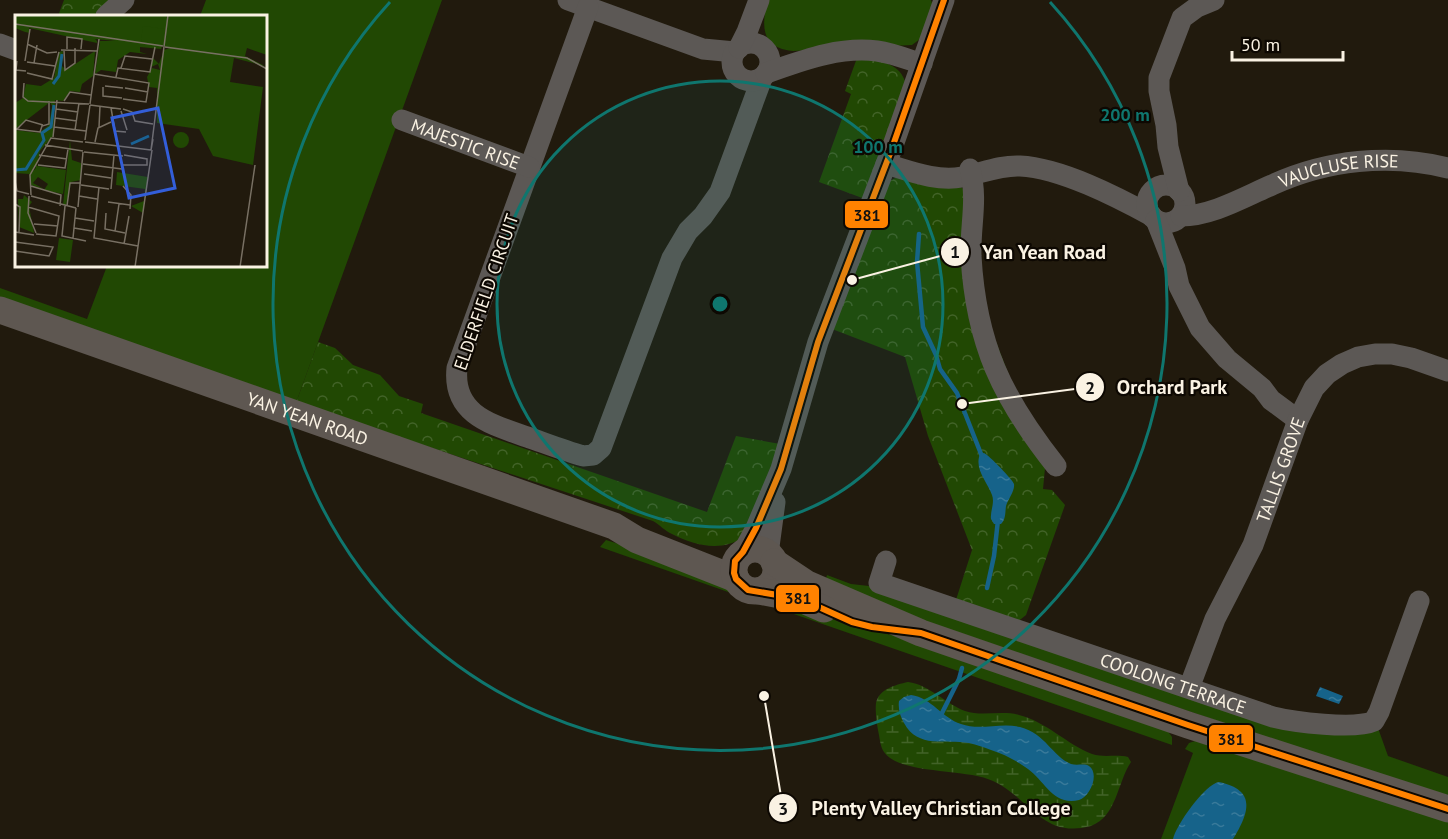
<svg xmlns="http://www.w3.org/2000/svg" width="1448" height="839" viewBox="0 0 1448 839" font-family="'PT Sans',sans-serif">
<defs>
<pattern id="wetland-marsh" width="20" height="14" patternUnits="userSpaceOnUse" patternTransform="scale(1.5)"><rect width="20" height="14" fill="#214803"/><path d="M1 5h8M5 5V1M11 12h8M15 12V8" fill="none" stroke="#426328"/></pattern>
<pattern id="park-crowns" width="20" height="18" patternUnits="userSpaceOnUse" patternTransform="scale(1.5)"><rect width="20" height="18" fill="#214803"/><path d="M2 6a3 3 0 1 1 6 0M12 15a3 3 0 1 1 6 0" fill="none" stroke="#426328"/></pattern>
<pattern id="water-ripples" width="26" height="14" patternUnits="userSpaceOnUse" patternTransform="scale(1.5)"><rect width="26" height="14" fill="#16638a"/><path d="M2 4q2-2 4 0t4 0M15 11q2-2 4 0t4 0" fill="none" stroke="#397a9a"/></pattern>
</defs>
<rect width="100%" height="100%" fill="#211a0d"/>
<g fill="#214803">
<polygon points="206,0 442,0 296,403 0,299 0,288 87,319 107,266 266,266 266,16 200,16"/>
<path d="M 767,0 L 931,0 L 933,6 L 920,39 L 912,45 L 793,51 C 760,48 762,26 767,0 Z"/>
<polygon points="606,540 664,558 729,588 731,593 600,547"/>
<path d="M 827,575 L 851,584 L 869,586 L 1194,697 L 1378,728 L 1388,756 L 1448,777 L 1448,798 C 1239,729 1031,658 824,586 Z"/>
<polygon points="756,601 830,618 851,627 902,637 1167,730 1172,737 1172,745"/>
<polygon points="1198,740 1448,820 1448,839 1161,839 1193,753 1185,749 1189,743"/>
</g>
<path fill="url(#wetland-marsh)" d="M 908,682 C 930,685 944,703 965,711 C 982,717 1001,710 1019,715 C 1047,722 1066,744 1092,754 C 1104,758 1116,754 1128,757 L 1131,762 C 1117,783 1117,816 1091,826 C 1042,839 1030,798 993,781 C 966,768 900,775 884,752 C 881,748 880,741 879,735 C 877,725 875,714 876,703 C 879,689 895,685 908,682 Z"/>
<g fill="url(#park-crowns)">
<polygon points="64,0 109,0 93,16 58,16"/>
<path d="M 857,58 C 875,60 898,61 905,81 L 865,199 L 819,182 L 851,94 L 845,91 Z"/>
<polygon points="899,176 961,187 964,190 965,262 1045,468 1043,489 1052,490 1065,505 1026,615 1016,623 955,603 972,550 928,436 905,357 832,329 890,181"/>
<path d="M 318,342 L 335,348 L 353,365 L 380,375 L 399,396 L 423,404 L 421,413 L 707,512 L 736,436 L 780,444 L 744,537 C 722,552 695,546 672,534 C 665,531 660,525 653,521 L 296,403 Z"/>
</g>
<g fill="url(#water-ripples)">
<path d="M 984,453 C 989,455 1013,480 1014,484 C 1015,491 1008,499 1006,506 C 1005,513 1006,519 1001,524 L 994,524 L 991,519 C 990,511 995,503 992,495 C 987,481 974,469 980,454 Z"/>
<polygon points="1320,687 1343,696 1339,704 1316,696"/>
<path d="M 911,695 C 932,698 942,718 961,724 C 980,731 1001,722 1020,727 C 1046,734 1052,756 1071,764 C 1077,766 1085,763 1089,766 C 1100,774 1090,797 1079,800 C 1053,806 1045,781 1028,769 C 1017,761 1004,754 991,750 C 984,747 977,745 969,743 C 945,739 918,749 904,723 C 900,716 898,709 899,701 L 904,697 Z"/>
<path d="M 1219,782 C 1257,790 1249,813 1233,839 L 1173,839 C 1176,825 1205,784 1219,782 Z"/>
</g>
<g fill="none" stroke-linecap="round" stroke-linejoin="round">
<g stroke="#16638a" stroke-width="4.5">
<polyline points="919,234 917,262 923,327 936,355 940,369 957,393 983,459"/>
<polyline points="987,588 994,556 998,520"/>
<polyline points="940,717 959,679 962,668"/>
</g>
<g stroke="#5c5855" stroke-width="21">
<polyline points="568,0 703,49 735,52"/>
<path d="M 588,7 L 457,368 C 452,416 494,425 530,438 C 547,444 565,451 583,456 L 593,455 L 601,448 L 672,258 L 688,231 L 703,216 L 720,192 L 762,78"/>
<polyline points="106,16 124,0"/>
<circle cx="751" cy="62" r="19"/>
<polyline points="0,44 16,50"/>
<polyline points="739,48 747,32 759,0"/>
<path d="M 766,73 C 801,61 839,46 877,51 C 892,53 907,59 922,64"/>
<path id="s1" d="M 402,120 L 529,167"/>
<path d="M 886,164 C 910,171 937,182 962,177 C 982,173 1000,165 1020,166 C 1061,168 1117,197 1152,216"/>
<path d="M 970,169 C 978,200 970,225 971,256 C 976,344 1002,398 1056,466"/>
<circle cx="1166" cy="204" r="19"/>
<polyline points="1179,191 1168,147 1166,125 1159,91 1159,78 1182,18 1197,7 1214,0"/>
<path id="s2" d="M 1181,216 C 1212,216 1244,197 1272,185 C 1326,160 1390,153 1448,168"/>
<polyline points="1156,220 1175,268 1179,286 1200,328 1227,359 1262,388 1271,400 1298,420"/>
<polyline points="743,552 756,528 781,469 818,342 891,151 944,0"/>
<polyline points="768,554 775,502"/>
<path id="s3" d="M 886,561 L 879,583 L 1273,717 C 1293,722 1355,730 1374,721 L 1379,712 L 1419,601"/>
<path id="s4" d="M 1189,688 L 1215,619 L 1253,545 L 1298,420 L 1314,388 L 1327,374 L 1342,364 L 1358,357 L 1375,354 L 1392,354 L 1411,358 L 1448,371"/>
</g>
<g stroke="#5e5751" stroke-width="27">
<path id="s5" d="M 0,310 L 614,526 L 637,540 L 736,579"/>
<circle cx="755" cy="570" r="21"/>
<polyline points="774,562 807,584 921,633 1188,725 1448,809"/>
<polyline points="759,591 801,599 824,609"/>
</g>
<defs>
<polyline id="bus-1" points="944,0 891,151 818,342 781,469 756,528 743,552 735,561 734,573 736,579 748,590 801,599 852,622 872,627 921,633 1188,725 1448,809"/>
</defs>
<use href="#bus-1" stroke="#0d0802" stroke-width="10"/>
<use href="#bus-1" stroke="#ff8200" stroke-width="6"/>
</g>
<circle cx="720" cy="304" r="223" fill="#0f766e" fill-opacity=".12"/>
<g fill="none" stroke="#0f766e" stroke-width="3">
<circle cx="720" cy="304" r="223"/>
<path d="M1050 2A447 447 0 1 1 390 2"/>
</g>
<g text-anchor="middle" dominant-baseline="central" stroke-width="4.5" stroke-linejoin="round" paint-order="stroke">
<g font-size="18" fill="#faf2e3" stroke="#0d0802">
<text stroke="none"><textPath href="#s1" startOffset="68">MAJESTIC RISE</textPath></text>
<text stroke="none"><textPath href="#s2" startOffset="166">VAUCLUSE RISE</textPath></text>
<text transform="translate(486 292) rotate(-71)">ELDERFIELD CIRCUIT</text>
<text stroke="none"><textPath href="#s5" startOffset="326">YAN YEAN ROAD</textPath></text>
<text stroke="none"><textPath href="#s4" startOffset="237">TALLIS GROVE</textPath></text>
<text stroke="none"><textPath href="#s3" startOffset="334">COOLONG TERRACE</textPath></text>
</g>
</g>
<g transform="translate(15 15)">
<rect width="252" height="252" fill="#211a0d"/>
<path d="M 0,0 L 252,0 L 252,40 L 232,33 L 230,41 L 250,51 L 219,43 L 215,67 L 248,72 L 238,150 L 198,141 L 184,114 L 142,108 L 142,73 L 134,72 L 132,62 L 137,53 L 145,55 L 143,49 L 136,52 L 138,43 L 144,49 L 149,35 L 155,33 L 147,31 L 145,38 L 146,34 L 125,32 L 125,37 L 132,39 L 115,37 L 103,45 L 101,57 L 86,55 L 80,59 L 85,26 L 101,26 L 80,24 L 82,26 L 82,28 L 14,13 L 15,18 L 10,17 L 0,13 ZM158 125a8 8 0 1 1 16 0a8 8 0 1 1-16 0ZM 20,144 L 22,151 L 51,155 L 48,179 L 29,175 L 33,169 L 23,162 L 18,168 L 29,174 L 16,170 L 14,158 L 15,154 L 17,157 L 21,153 ZM 102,157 L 133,162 L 128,198 L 116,191 L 129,186 L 130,174 L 101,170 ZM 44,223 L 58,225 L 55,247 L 41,245 Z" fill="#214803"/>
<path d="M 128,11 L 150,14 L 146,29 L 126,26 ZM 48,36 L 47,51 L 51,55 L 80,36 L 78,61 L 67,69 L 65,77 L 55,76 L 48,86 L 40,85 L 38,121 L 25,136 L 22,150 L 14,159 L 0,158 L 0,115 L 24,118 L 34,110 L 37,91 L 35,87 L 0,114 L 0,88 L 8,83 L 11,69 L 26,71 L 39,63 L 44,37 ZM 55,125 L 57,145 L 66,148 L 66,165 L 56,167 L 51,190 L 48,190 ZM 9,180 L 17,187 L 14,191 L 19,218 L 4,212 L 3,184 L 8,184 Z" fill="#214803"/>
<path fill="none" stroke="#16638a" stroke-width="3" d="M 38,69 L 44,61 L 47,39M 116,129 L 134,121M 0,155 L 11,154 L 29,125 L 27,118 L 36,112 L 39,90"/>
<path fill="none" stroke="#787063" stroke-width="1.5" d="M 0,9 L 148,31M 12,29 L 32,38 L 42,37M 150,32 L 232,43 L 252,54M 52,34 L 52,22 L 67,24 L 66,34M 46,35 L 82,36M 49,35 L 50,55 L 60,48 L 60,33M 2,46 L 1,55 L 11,56M 10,46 L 15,14M 12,47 L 40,51M 19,48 L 22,30M 106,53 L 110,41 L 137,44M 12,58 L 37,64 L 44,37M 79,59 L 134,68 L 131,87 L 108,84M 101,62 L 103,53 L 135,57 L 140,32M 9,68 L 8,82 L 13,86 L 74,89M 90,71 L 108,73M 88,72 L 88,81 L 107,83M 110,73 L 133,77M 49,86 L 55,77 L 76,80M 75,89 L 84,24M 75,90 L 106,94M 96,93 L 100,116 L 111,117M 41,94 L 63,97M 108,94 L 117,97 L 120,106 L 138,109M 106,96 L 112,115M 40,103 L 62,106M 39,112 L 71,116M 84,112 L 85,91M 0,114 L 25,117 L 27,111 L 34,109 L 34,86M 2,114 L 11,105 L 28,110M 60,115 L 64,88M 38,122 L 42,85M 138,124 L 136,135 L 153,0M 70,125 L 75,90M 70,127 L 136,135M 80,127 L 83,113 L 96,107M 30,130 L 68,136M 69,137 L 108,141M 24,140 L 52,144M 68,149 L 107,154M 23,150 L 50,153 L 53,134M 107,150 L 132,150 L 132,144 L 109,140M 69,159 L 96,163M 0,166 L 2,176 L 14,179M 66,170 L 94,174M 16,171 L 46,180 L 45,191M 108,171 L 116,180 L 115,194M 84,172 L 79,223 L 123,231M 96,174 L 99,140M 16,180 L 15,160 L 36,123 L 68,127M 14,181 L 13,198 L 21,218M 16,181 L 61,193M 64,181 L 82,184M 93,187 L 115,190M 0,189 L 5,192 L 4,217M 50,191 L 47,221 L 71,226M 52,191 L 55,168 L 66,168M 13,192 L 44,201 L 41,221 L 21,219M 63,192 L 68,137M 91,198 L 90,214 L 110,218M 60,203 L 79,206M 19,209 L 43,211M 59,213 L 77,216M 100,216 L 104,189M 0,217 L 19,220M 58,223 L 61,193M 0,227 L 38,232 L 34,241 L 0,236M 109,229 L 114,201M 120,252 L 137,135M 225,252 L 240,150"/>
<path fill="#335ed9" fill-opacity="0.15" stroke="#335ed9" stroke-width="3" d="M 143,93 L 160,173 L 114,183 L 97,103 Z"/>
<rect width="252" height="252" fill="none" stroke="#faf2e3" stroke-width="3"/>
</g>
<circle cx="720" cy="304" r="9" fill="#0f766e" stroke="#0d0802" stroke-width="3"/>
<g font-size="18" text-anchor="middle" font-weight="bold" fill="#0f766e" stroke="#0d0802" stroke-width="4.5" stroke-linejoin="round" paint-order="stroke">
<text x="1125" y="121">200 m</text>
<text x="878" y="153">100 m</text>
</g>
<path fill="none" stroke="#faf2e3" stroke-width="2" d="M852 280L955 252M962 404L1090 387M764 696L783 808"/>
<g fill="#faf2e3" stroke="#0d0802" stroke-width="2">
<circle cx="852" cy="280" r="6"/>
<circle cx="962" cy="404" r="6"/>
<circle cx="764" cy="696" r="6"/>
<circle cx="955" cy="252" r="15"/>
<circle cx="1090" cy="387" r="15"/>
<circle cx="783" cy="808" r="15"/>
</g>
<g font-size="18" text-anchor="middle" font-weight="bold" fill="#111">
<text x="955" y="258">1</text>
<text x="1090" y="394">2</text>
<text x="783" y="815">3</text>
</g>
<g font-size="20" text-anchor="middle" font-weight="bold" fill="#faf2e3" stroke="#0d0802" stroke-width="4.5" stroke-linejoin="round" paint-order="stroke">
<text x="1044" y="259">Yan Yean Road</text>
<text x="1172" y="394">Orchard Park</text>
<text x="941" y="815">Plenty Valley Christian College</text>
</g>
<g stroke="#0d0802" stroke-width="2">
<rect x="844" y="200" width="45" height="29" rx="6" fill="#ff8200"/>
<rect x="775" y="584" width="45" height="29" rx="6" fill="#ff8200"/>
<rect x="1208" y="724" width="46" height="29" rx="6" fill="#ff8200"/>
</g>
<g font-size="16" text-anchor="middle" font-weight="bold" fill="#111">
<text x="867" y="221">381</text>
<text x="798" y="604">381</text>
<text x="1231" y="745">381</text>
</g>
<path d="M1232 51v9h111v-9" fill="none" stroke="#faf2e3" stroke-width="3"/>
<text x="1241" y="51" font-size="18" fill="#faf2e3" stroke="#0d0802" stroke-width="4.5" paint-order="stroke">50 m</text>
</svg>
